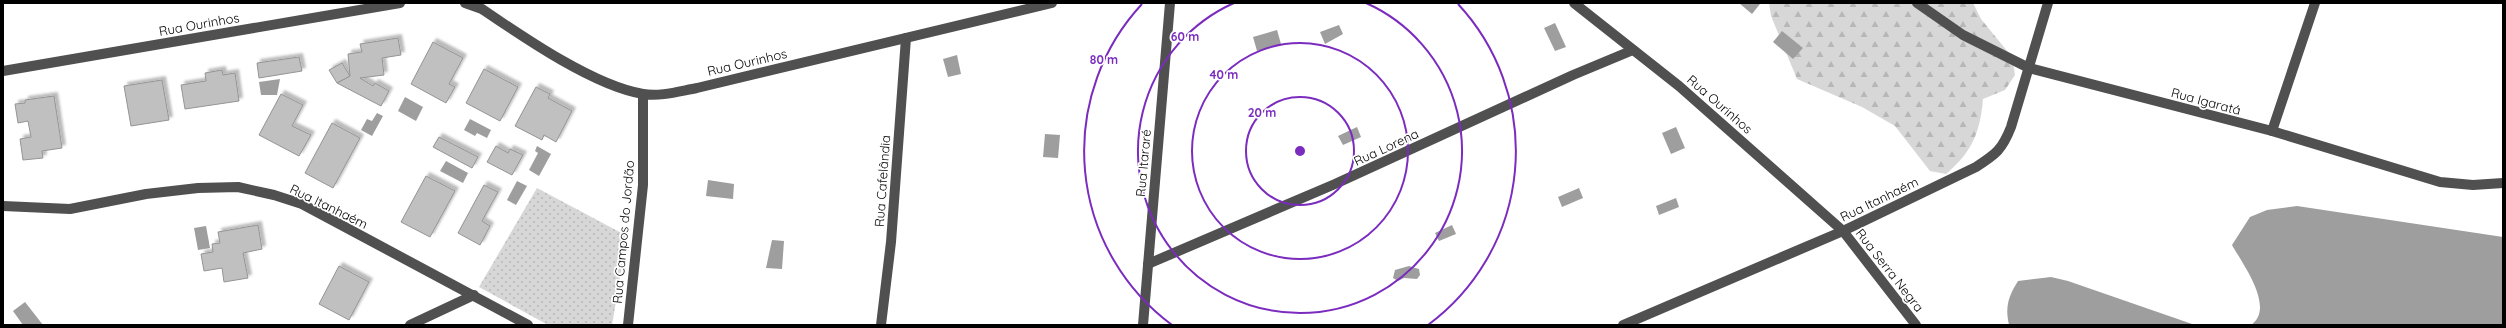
<svg xmlns="http://www.w3.org/2000/svg" width="2506" height="328" viewBox="0 0 2506 328" font-family="Quicksand,sans-serif">
<defs>
<pattern id="grass-dots" width="8" height="8" patternUnits="userSpaceOnUse"><rect width="8" height="8" fill="#d7d7d7"/><path d="M2 2h.1M6 6h.1" fill="none" stroke="#b7b7b7" stroke-width="1.8" stroke-linecap="round"/></pattern>
<pattern id="forest-firs" width="22" height="20" patternUnits="userSpaceOnUse"><rect width="22" height="20" fill="#d7d7d7"/><path d="M5 1l3.5 6h-7zM16 11l3.5 6h-7z" fill="#b7b7b7"/></pattern>
<filter id="shadow"><feDropShadow dx="3.5" dy="-3.5" stdDeviation="1" flood-color="#0004"/></filter>
</defs>
<rect width="100%" height="100%" fill="#fff"/>
<polygon fill="url(#grass-dots)" points="537,188 627,236 612,325 548,325 479,287"/>
<path fill="url(#forest-firs)" d="M 1769,3 L 1973,3 L 1981,19 L 2012,57 L 2015,75 L 2005,90 L 1983,99 C 1980,133 1972,152 1946,174 L 1930,171 L 1895,126 L 1862,107 L 1797,79 L 1771,16 Z"/>
<g fill="#9e9e9e">
<polygon points="1739,3 1759,3 1760,4 1752,14"/>
<polygon points="1555,23 1566,47 1555,51 1544,28"/>
<polygon points="1339,25 1343,34 1325,44 1320,32"/>
<polygon points="1277,30 1281,44 1257,51 1253,37"/>
<polygon points="1782,31 1803,48 1793,59 1773,42"/>
<polygon points="957,55 961,74 948,77 943,59"/>
<polygon points="280,79 277,95 261,95 259,82"/>
<polygon points="405,97 423,107 416,121 398,111"/>
<polygon points="377,113 383,116 372,136 361,130 367,119 372,121"/>
<polygon points="470,119 491,130 487,138 477,133 475,136 464,130"/>
<polygon points="1357,127 1361,137 1343,145 1338,136"/>
<polygon points="1676,127 1685,148 1671,154 1662,133"/>
<polygon points="1045,134 1060,135 1058,158 1043,157"/>
<polygon points="537,146 551,154 539,176 529,170 538,153 535,151"/>
<polygon points="446,161 468,173 463,183 440,171"/>
<polygon points="708,180 734,184 733,199 706,196"/>
<polygon points="517,181 527,186 516,205 507,200"/>
<polygon points="1579,188 1583,198 1562,207 1558,197"/>
<polygon points="1676,198 1679,207 1659,215 1656,206"/>
<path d="M 2297,206 L 2503,237 L 2503,325 L 2251,325 C 2276,308 2242,263 2232,245 L 2250,217 L 2267,210 Z"/>
<polygon points="1452,225 1456,234 1439,241 1435,233"/>
<polygon points="206,226 210,248 198,250 194,228"/>
<polygon points="772,240 784,241 782,269 766,268"/>
<polygon points="1409,266 1419,269 1420,275 1417,279 1404,278 1398,281 1393,278 1395,270"/>
<path d="M 2051,277 L 2068,281 L 2195,325 L 2009,325 C 2005,307 2008,297 2018,281 Z"/>
<polygon points="25,302 43,325 23,325 13,311"/>
</g>
<g fill="#c0c0c0" stroke="#949494" filter="url(#shadow)">
<polygon points="398,38 401,55 382,58 384,75 360,78 373,86 375,83 389,91 381,106 337,83 350,76 348,54 362,52 360,44"/>
<polygon points="433,42 463,58 449,84 455,87 446,103 411,84"/>
<polygon points="299,57 302,71 259,78 257,63"/>
<polygon points="342,63 350,76 337,83 329,70"/>
<polygon points="484,69 518,87 500,121 466,103"/>
<polygon points="222,70 223,75 235,73 239,101 185,109 181,85 206,81 205,73"/>
<polygon points="162,80 169,120 131,126 124,86"/>
<polygon points="536,87 550,94 548,98 572,111 556,142 544,135 542,140 515,126"/>
<polygon points="281,94 303,105 292,126 311,135 299,156 259,135"/>
<polygon points="54,96 62,148 42,151 43,158 23,160 20,139 31,137 28,121 18,123 15,104 25,103 25,100"/>
<polygon points="332,123 360,138 333,188 305,173"/>
<polygon points="439,137 478,157 472,168 433,147"/>
<polygon points="496,146 508,153 510,149 523,155 512,175 487,162"/>
<polygon points="426,176 455,191 430,237 401,222"/>
<polygon points="484,185 498,192 482,221 490,226 480,245 458,233"/>
<polygon points="258,225 262,249 243,253 248,278 224,282 222,268 204,271 201,254 213,252 212,244 220,243 218,232"/>
<polygon points="339,266 369,282 349,320 319,304"/>
</g>
<g fill="none" stroke-linecap="round" stroke-linejoin="round">
<g stroke="#505050" stroke-width="10">
<path d="M 465,3 L 482,9 C 523,37 594,86 643,94 C 660,97 680,91 697,88 L 1052,3"/>
<polyline points="1574,3 1679,86 1843,231 1916,325"/>
<polyline points="1917,3 1963,35 2029,68 2272,131 2440,182 2473,185 2503,183"/>
<polyline points="3,71 400,3"/>
<polyline points="2272,131 2315,3"/>
<polyline points="3,206 70,209 146,194 198,188 238,187 274,195 302,204 528,325"/>
<polyline points="1148,264 1335,184 1573,75 1633,50"/>
<polyline points="410,325 474,295"/>
<polyline points="628,325 643,185 643,94"/>
<polyline points="881,325 891,242 906,38"/>
<polyline points="1143,325 1170,3"/>
<path d="M 1623,325 L 1843,231 L 1976,167 C 1996,154 2002,150 2011,127 L 2048,3"/>
</g>
</g>
<g fill="none" stroke="#7b2cbf" stroke-width="2">
<circle cx="1300" cy="151" r="54"/>
<circle cx="1300" cy="151" r="108"/>
<path d="M1366 3A162 162 0 1 1 1234 3"/>
<path d="M1172 325A216 216 0 0 1 1142 4M1458 4A216 216 0 0 1 1428 325"/>
</g>
<g text-anchor="middle" dominant-baseline="central" stroke-width="3.5" stroke-linejoin="round" paint-order="stroke">
<g font-size="13" fill="#000" stroke="#fff">
<text transform="translate(199 24) rotate(-10)">Rua Ourinhos</text>
<text transform="translate(747 62) rotate(-13)">Rua Ourinhos</text>
<text transform="translate(2206 101) rotate(15)">Rua Igaratá</text>
<text transform="translate(1720 104) rotate(41)">Rua Ourinhos</text>
<text transform="translate(1386 147) rotate(-25)">Rua Lorena</text>
<text transform="translate(1143 163) rotate(-85)">Rua Itararé</text>
<text transform="translate(882 181) rotate(-86)">Rua Cafelândia</text>
<text transform="translate(1879 199) rotate(-26)">Rua Itanhaém</text>
<text transform="translate(329 206) rotate(26)">Rua Itanhaém</text>
<text transform="translate(623 232) rotate(-85)">Rua Campos do Jordão</text>
<text transform="translate(1890 270) rotate(52)">Rua Serra Negra</text>
</g>
</g>
<circle cx="1300" cy="151" r="6" fill="#7b2cbf" stroke="#fff" stroke-width="2"/>
<g font-size="12" text-anchor="middle" font-weight="bold" fill="#7b2cbf" stroke="#fff" stroke-width="3.5" stroke-linejoin="round" paint-order="stroke">
<text x="1185" y="41">60 m</text>
<text x="1104" y="64">80 m</text>
<text x="1224" y="79">40 m</text>
<text x="1262" y="117">20 m</text>
</g>
<rect width="2506" height="328" fill="none" stroke="#000000" stroke-width="8"/>
</svg>
